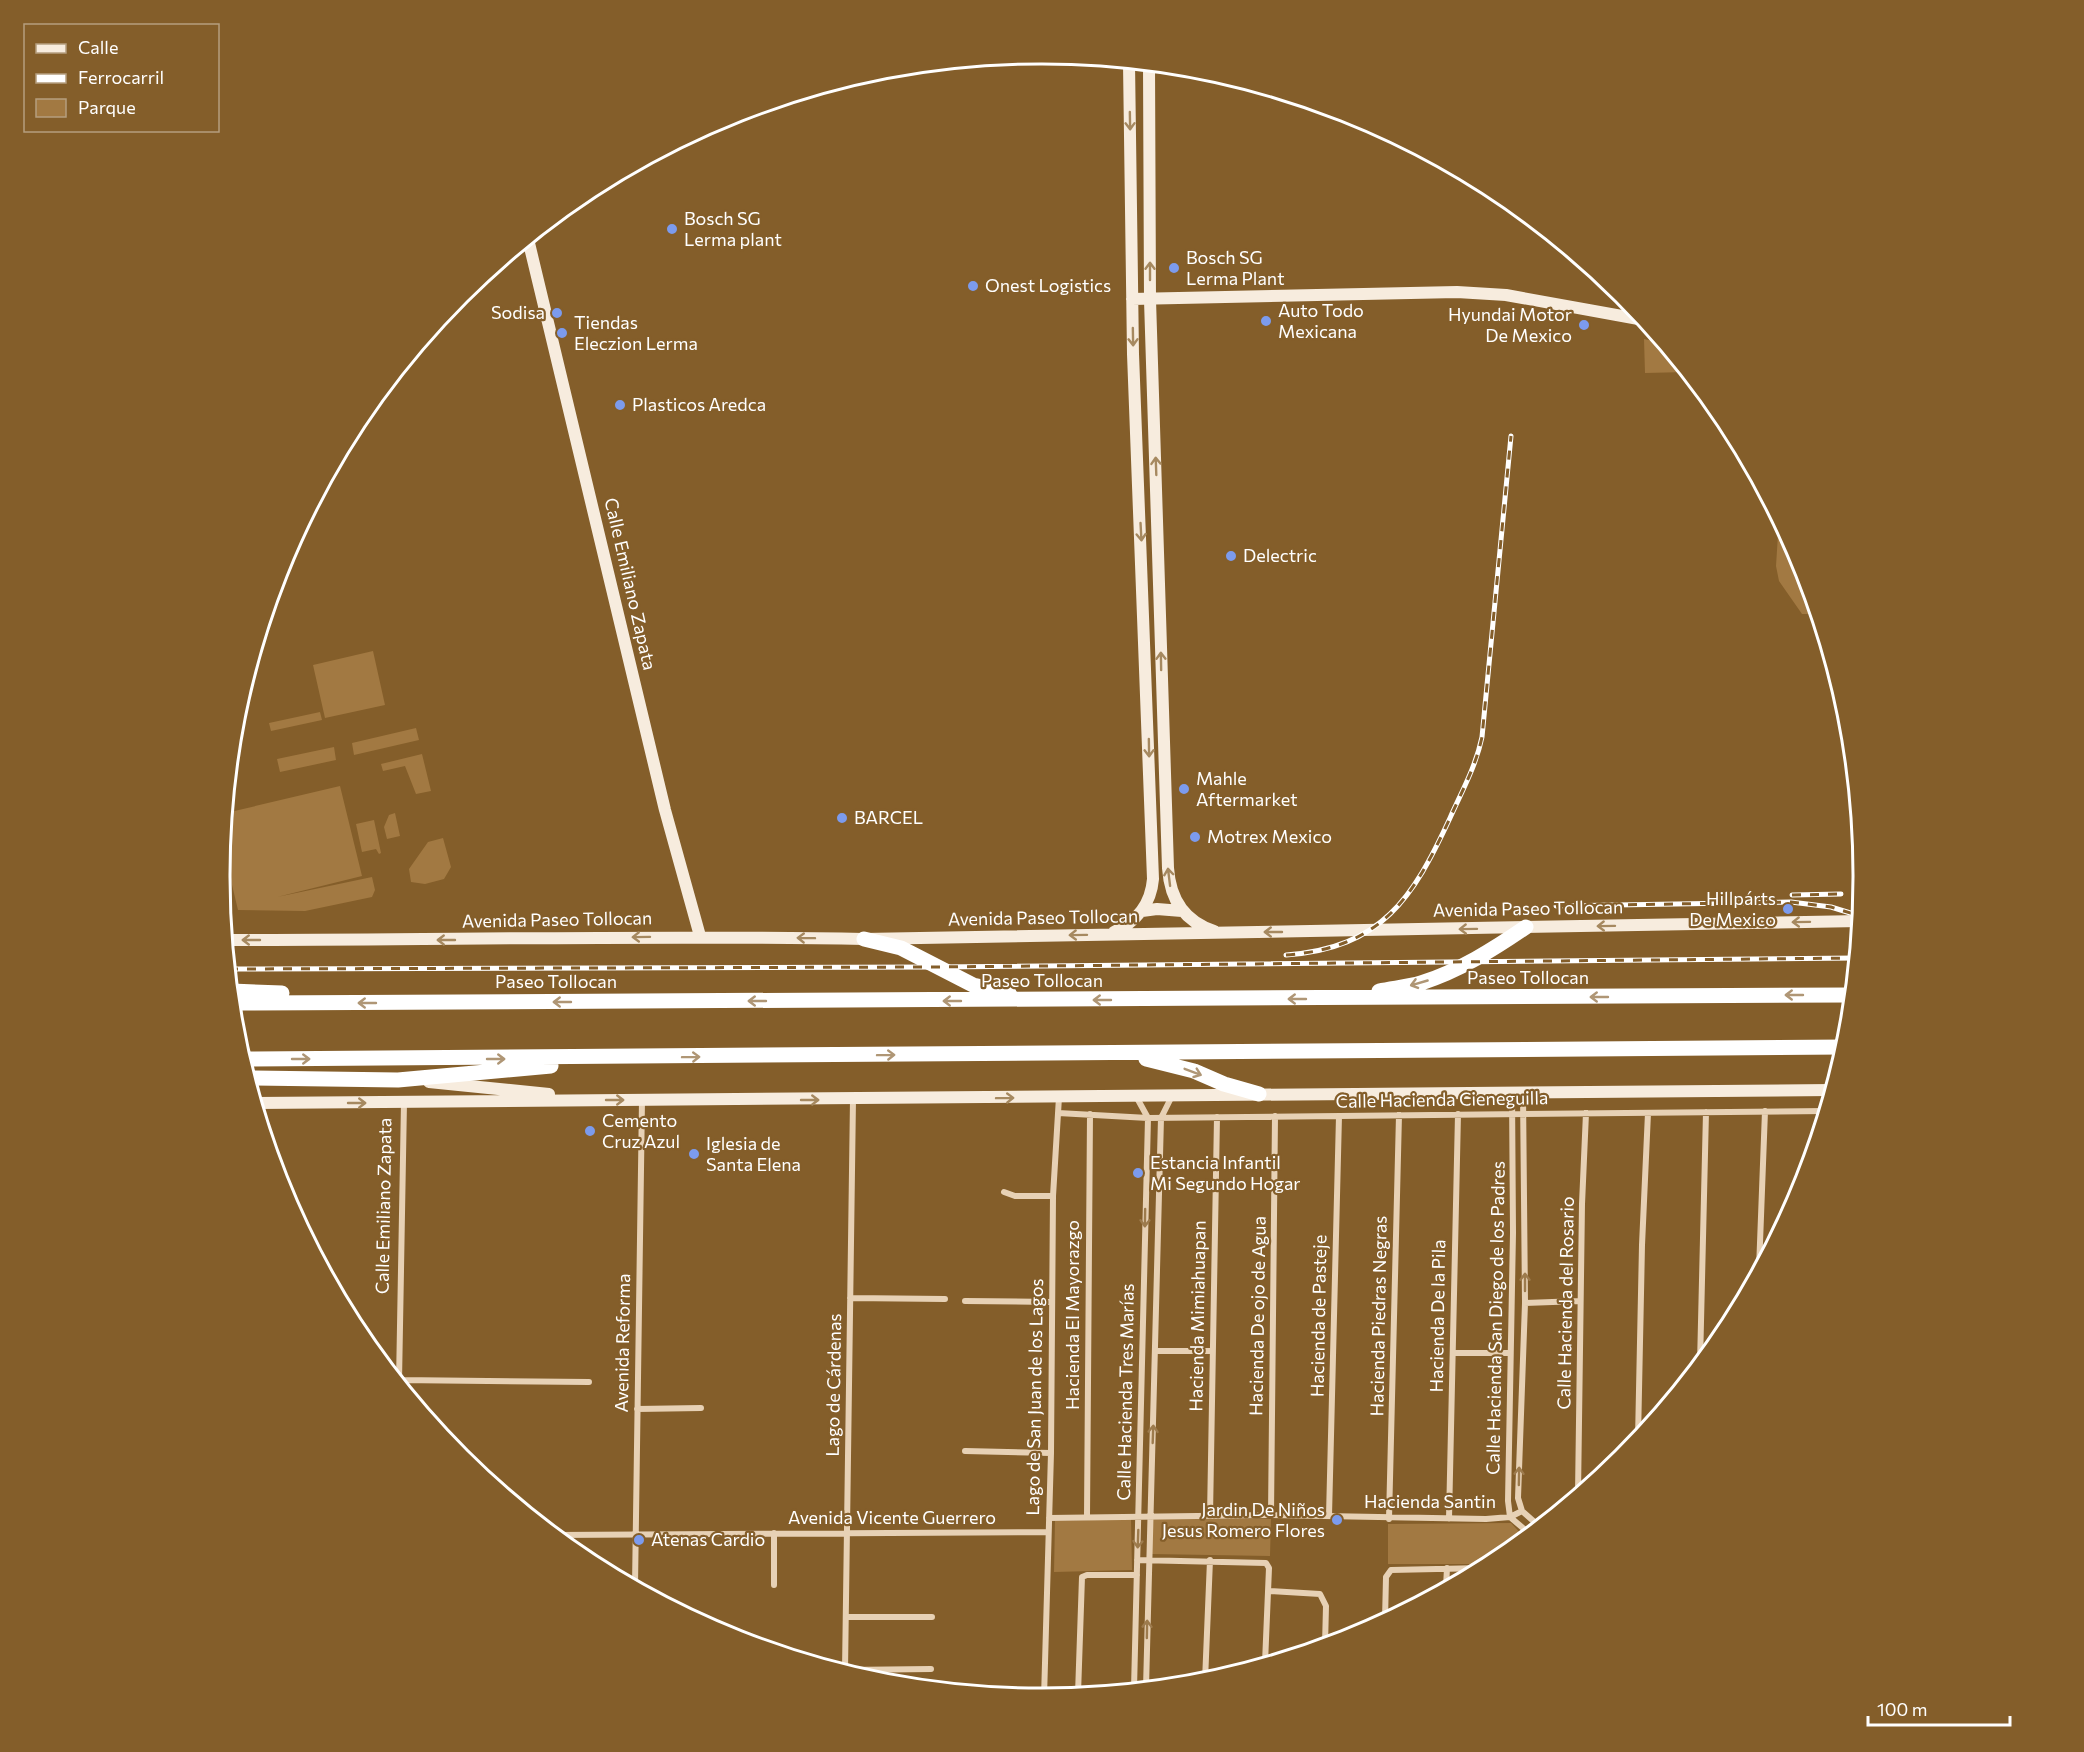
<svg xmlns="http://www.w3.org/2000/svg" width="2084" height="1752" font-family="Commissioner,sans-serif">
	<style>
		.green { fill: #a27942 }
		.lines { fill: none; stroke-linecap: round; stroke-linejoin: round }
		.street { stroke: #e7d1b5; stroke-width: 6 }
		.secondary { stroke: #f7ecde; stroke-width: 12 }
		.highway { stroke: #fff; stroke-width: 15 }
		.rail-casing { stroke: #fff; stroke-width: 5 }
		.rail { stroke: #845e2a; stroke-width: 3; stroke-dasharray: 9; stroke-linecap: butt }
		.oneway { stroke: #a68960 }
		.oneway2 { stroke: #af9675 }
		.oneway3 { stroke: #9d7b4d }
		.poi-dot { fill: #7c9bed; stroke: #845e2a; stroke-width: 2 }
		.labels { text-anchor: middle; stroke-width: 4.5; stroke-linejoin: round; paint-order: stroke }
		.poi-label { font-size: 18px; fill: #fff; stroke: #845e2a; text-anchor: start }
		.street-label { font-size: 18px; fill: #fff; stroke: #845e2a }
		.rim { fill: none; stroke: #fff; stroke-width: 3 }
	</style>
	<rect width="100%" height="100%" fill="#845e2a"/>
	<path class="green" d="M 1644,339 L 1663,343 L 1687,372 L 1645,373 Z
		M 1779,519 C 1795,550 1813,579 1812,614 L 1802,614 L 1779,581 L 1776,566 Z
		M 373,651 L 385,705 L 325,718 L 313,665 Z
		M 320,712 L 322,720 L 271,731 L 269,723 Z
		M 416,728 L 419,740 L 354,755 L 352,743 Z
		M 334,747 L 336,760 L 280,772 L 277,759 Z
		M 422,754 L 431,791 L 416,794 L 405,766 L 383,771 L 381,764 Z
		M 340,786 L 362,876 L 277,897 L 372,877 L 375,890 L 372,897 L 305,911 L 238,910 L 223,847 L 226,813 Z
		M 395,813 L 400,836 L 387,839 L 384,827 L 389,815 Z
		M 374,820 L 381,853 L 379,854 L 376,849 L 362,852 L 356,824 Z
		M 443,838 L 451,867 L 444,879 L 425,884 L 411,882 L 409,869 L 428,842 Z
		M 1152,1518 L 1271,1519 L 1270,1556 L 1151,1554 Z
		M 1131,1519 L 1132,1570 L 1054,1572 L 1055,1521 Z
		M 1511,1523 L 1525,1538 L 1491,1564 L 1388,1564 L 1388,1524 Z"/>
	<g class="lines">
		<path class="street" d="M 1512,1093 L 1513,1233 L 1508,1501 L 1510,1517 L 1530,1534
			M 1523,1093 L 1525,1303 L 1518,1498 L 1522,1511 L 1539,1526
			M 1058,1113 L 1148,1118 L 1826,1111
			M 1004,1192 L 1015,1196 L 1053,1196
			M 1759,1269 L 1765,1111
			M 850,1298 L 945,1299
			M 965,1301 L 1051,1302
			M 1525,1303 L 1580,1301
			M 1155,1351 L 1211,1351
			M 1453,1353 L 1510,1353
			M 1700,1364 L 1706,1112
			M 399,1380 L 589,1382
			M 399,1382 L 404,1102
			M 637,1409 L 701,1408
			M 1638,1439 L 1642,1245 L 1648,1113
			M 965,1451 L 1051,1453
			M 1578,1494 L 1582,1204 L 1586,1113
			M 1271,1515 L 1275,1116
			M 1210,1516 L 1217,1117
			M 1329,1516 L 1339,1116
			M 1087,1517 L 1090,1114
			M 1049,1518 L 1271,1515 L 1486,1519 L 1510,1517 L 1522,1511
			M 1389,1519 L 1399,1115
			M 1449,1519 L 1458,1114
			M 774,1533 L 774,1585
			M 555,1535 L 1048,1532
			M 1137,1560 L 1266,1563 L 1269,1568 L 1265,1663
			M 635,1586 L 642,1100
			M 1446,1587 L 1447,1568
			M 1268,1591 L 1320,1594 L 1326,1606 L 1325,1645
			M 846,1617 L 932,1617
			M 1385,1620 L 1386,1577 L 1391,1570 L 1483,1568
			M 845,1670 L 931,1669
			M 845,1671 L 853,1099
			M 1205,1681 L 1210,1560
			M 1146,1688 L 1161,1118 L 1171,1098
			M 1134,1689 L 1148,1118 L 1137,1098
			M 1078,1694 L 1082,1577 L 1087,1575 L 1137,1575
			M 1044,1698 L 1051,1453 L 1053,1196 L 1059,1097"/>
		<path class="secondary" d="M 1149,65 L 1150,300 L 1168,868 C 1170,898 1183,921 1214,931
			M 528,239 L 665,810 L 700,936
			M 1132,299 L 1457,292 L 1506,295 L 1644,320
			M 1142,911 L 1157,909 L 1182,911
			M 1114,932 C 1136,922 1151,904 1153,879 L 1133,354 L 1129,63
			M 226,940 C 439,940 652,935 864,939 L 1860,921
			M 429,1082 L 549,1094
			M 256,1103 L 1832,1090"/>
		<path class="highway" d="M 864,939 L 901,948 L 973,985 L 1009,993
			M 231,991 L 282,993
			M 1379,991 C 1393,988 1408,987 1421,983 C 1459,971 1494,949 1526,927
			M 232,1003 L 1852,995
			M 243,1059 L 1845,1047
			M 1146,1059 L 1194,1071 L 1224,1084 L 1259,1094
			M 249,1078 L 398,1080 L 551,1066"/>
		<g class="rail-casing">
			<path id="rail" d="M 1792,895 L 1841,894
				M 1556,906 L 1791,902 L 1831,907 L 1860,916
				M 1286,955 C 1382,948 1413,898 1450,818 C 1462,791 1476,766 1482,737 L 1511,436
				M 229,969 L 936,967 L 1856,958"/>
		</g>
		<use href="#rail" class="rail"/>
	</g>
	<defs><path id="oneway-shaft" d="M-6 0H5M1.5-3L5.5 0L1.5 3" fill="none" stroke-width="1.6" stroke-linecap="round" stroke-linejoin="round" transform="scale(1.5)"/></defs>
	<g class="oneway">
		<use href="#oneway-shaft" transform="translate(1130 121) rotate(89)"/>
		<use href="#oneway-shaft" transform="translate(1150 271) rotate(-90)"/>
		<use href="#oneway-shaft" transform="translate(1133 337) rotate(89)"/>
		<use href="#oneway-shaft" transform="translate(1156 466) rotate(-92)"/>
		<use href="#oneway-shaft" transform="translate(1141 532) rotate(87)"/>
		<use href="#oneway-shaft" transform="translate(1161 661) rotate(-91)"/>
		<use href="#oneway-shaft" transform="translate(1149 748) rotate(89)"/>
		<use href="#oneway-shaft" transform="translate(1169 877) rotate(-97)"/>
		<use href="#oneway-shaft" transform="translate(1801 922) rotate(179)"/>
		<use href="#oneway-shaft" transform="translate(1606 926) rotate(179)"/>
		<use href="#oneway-shaft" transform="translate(1468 929) rotate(179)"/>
		<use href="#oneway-shaft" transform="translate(1273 932) rotate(180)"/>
		<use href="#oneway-shaft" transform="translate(1078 935) rotate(179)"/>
		<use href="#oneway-shaft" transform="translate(641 937) rotate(179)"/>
		<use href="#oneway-shaft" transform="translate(806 938) rotate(-179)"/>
		<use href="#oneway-shaft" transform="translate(251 940) rotate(-180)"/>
		<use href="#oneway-shaft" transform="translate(446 940) rotate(180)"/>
		<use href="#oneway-shaft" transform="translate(1005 1098) rotate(-1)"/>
		<use href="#oneway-shaft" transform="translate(615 1100)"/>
		<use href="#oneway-shaft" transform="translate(810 1100)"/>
		<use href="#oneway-shaft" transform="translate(357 1103)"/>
	</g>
	<g class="oneway2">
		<use href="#oneway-shaft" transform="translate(1419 983) rotate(164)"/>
		<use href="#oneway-shaft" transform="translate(1794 995) rotate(180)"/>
		<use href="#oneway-shaft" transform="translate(1599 997) rotate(180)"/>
		<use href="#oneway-shaft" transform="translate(1297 999) rotate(180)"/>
		<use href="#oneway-shaft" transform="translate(1102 1000) rotate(180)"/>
		<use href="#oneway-shaft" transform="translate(757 1001) rotate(180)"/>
		<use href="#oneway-shaft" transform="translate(952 1001) rotate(180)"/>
		<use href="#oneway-shaft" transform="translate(562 1002) rotate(180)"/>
		<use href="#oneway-shaft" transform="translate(367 1003) rotate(180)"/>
		<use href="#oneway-shaft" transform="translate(886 1055) rotate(-1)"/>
		<use href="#oneway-shaft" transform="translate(691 1057) rotate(-1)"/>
		<use href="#oneway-shaft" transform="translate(301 1059)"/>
		<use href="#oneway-shaft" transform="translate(496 1059)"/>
		<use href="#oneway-shaft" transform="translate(1193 1072) rotate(21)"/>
	</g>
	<g class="oneway3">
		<use href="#oneway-shaft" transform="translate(1145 1218) rotate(91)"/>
		<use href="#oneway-shaft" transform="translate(1525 1282) rotate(-90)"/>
		<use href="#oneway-shaft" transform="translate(1153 1434) rotate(-88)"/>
		<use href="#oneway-shaft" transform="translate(1519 1476) rotate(-89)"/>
		<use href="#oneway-shaft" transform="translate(1138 1539) rotate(92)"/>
		<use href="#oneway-shaft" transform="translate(1147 1629) rotate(-89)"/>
	</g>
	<g class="poi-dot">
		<circle cx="672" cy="229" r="6"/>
		<circle cx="1174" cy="268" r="6"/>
		<circle cx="973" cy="286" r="6"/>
		<circle cx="557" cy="313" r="6"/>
		<circle cx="1266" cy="321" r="6"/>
		<circle cx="1584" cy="325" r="6"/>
		<circle cx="562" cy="333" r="6"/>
		<circle cx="620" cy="405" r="6"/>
		<circle cx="1231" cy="556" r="6"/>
		<circle cx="1184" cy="789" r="6"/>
		<circle cx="842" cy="818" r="6"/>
		<circle cx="1195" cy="837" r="6"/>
		<circle cx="1788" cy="909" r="6"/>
		<circle cx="590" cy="1131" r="6"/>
		<circle cx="694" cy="1154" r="6"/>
		<circle cx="1138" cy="1173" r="6"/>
		<circle cx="1337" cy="1520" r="6"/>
		<circle cx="639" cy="1540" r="6"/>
	</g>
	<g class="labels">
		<g class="poi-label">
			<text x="684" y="225">Bosch SG<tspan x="684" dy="21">Lerma plant</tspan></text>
			<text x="1186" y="264">Bosch SG<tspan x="1186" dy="21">Lerma Plant</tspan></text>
			<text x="985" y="292">Onest Logistics</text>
			<text x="1278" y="317">Auto Todo<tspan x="1278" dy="21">Mexicana</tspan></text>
			<text x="545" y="319" text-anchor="end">Sodisa</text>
			<text x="1572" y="321" text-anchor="end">Hyundai Motor<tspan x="1572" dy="21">De Mexico</tspan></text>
			<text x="574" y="329">Tiendas<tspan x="574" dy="21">Eleczion Lerma</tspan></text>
			<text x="632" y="411">Plasticos Aredca</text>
			<text x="1243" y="562">Delectric</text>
			<text x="1196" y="785">Mahle<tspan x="1196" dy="21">Aftermarket</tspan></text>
			<text x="854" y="824">BARCEL</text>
			<text x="1207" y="843">Motrex Mexico</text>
			<text x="1776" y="905" text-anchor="end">Hillpárts<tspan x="1776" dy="21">De Mexico</tspan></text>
			<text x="602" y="1127">Cemento<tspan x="602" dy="21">Cruz Azul</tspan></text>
			<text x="706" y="1150">Iglesia de<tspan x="706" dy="21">Santa Elena</tspan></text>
			<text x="1150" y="1169">Estancia Infantil<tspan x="1150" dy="21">Mi Segundo Hogar</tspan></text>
			<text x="1325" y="1516" text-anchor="end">Jardin De Niños<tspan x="1325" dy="21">Jesus Romero Flores</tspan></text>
			<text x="651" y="1546">Atenas Cardio</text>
		</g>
		<g class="street-label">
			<text transform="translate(630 584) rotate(77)" y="6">Calle Emiliano Zapata</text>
			<text transform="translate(1528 909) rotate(-1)" y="6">Avenida Paseo Tollocan</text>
			<text transform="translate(1043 918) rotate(-1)" y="6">Avenida Paseo Tollocan</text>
			<text transform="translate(557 920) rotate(-1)" y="6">Avenida Paseo Tollocan</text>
			<text x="1528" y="984">Paseo Tollocan</text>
			<text x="1042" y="987">Paseo Tollocan</text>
			<text x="556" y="988">Paseo Tollocan</text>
			<text transform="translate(1442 1100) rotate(-1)" y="6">Calle Hacienda Cieneguilla</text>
			<text transform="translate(384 1206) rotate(-89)" y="6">Calle Emiliano Zapata</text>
			<text transform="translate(1566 1303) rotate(-89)" y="6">Calle Hacienda del Rosario</text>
			<text transform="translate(1073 1315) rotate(-90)" y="6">Hacienda El Mayorazgo</text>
			<text transform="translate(1198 1316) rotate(-89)" y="6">Hacienda Mimiahuapan</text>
			<text transform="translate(1258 1316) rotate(-89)" y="6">Hacienda De ojo de Agua</text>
			<text transform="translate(1319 1316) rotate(-89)" y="6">Hacienda de Pasteje</text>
			<text transform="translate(1379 1316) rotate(-89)" y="6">Hacienda Piedras Negras</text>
			<text transform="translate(1438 1316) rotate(-89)" y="6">Hacienda De la Pila</text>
			<text transform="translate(1496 1318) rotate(-89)" y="6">Calle Hacienda San Diego de los Padres</text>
			<text transform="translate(623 1343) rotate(-89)" y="6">Avenida Reforma</text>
			<text transform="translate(834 1385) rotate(-89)" y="6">Lago de Cárdenas</text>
			<text transform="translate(1126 1392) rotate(-89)" y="6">Calle Hacienda Tres Marías</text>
			<text transform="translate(1035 1397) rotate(-89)" y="6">Lago de San Juan de los Lagos</text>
			<text x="1430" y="1508">Hacienda Santin</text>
			<text x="892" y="1524">Avenida Vicente Guerrero</text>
		</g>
	</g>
	<path d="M0 0H2084V1752H0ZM1041 64H1042A811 811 0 0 1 1853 875V877A811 811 0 0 1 1042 1688H1041A811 811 0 0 1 230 877V875A811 811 0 0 1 1041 64Z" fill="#845e2a" fill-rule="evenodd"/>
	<path class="rim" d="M1041 64H1042A811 811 0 0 1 1853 875V877A811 811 0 0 1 1042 1688H1041A811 811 0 0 1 230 877V875A811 811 0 0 1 1041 64Z"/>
	<rect x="24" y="24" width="195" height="108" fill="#845e2a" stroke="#b59e7f" stroke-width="1.5"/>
	<rect x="36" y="44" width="30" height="9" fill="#f7ecde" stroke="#b59e7f" stroke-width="1.5"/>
	<text x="78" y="54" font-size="18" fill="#ffffff">Calle</text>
	<rect x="36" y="74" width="30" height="9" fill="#ffffff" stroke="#b59e7f" stroke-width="1.5"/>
	<text x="78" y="84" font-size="18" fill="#ffffff">Ferrocarril</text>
	<rect x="36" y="99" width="30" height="18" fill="#a27942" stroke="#b59e7f" stroke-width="1.5"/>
	<text x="78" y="114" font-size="18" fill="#ffffff">Parque</text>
	<path d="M1868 1716v9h142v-9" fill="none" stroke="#ffffff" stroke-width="3"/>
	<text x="1877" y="1716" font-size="18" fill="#ffffff" stroke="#845e2a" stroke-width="4.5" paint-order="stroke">100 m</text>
</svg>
